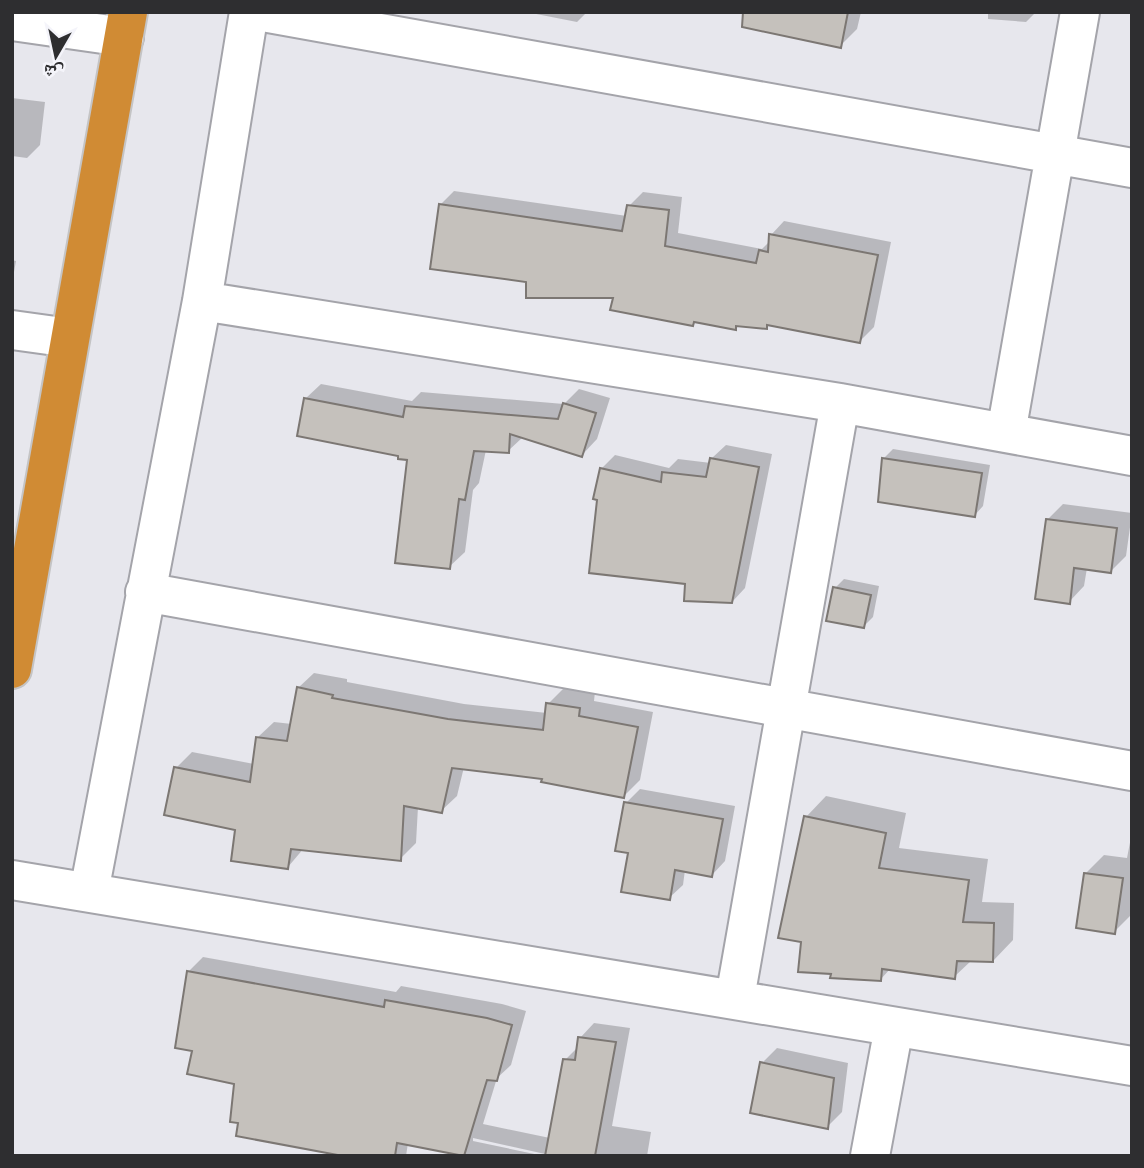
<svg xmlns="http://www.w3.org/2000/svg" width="1144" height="1168" font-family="'Alegreya Sans','Noto Naskh Arabic',sans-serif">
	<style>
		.shadow { fill: #0003 }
		.building { fill: #c5c1bc; stroke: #7c7773; stroke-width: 2 }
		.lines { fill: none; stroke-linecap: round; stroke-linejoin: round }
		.minor-casing { stroke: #a4a4aa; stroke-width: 42 }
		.highway-casing { stroke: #c4c4c5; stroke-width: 42 }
		.minor { stroke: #fff; stroke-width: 38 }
		.highway { stroke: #d08b34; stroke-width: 38 }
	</style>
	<rect width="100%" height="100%" fill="#e7e7ed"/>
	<path class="shadow" d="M 526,12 L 587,12 L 577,22 Z
		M 764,12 L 861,12 L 857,29 L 840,46 Z
		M 988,12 L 1036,12 L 1026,22 L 988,19 Z
		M 12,98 L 45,102 L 40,145 L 27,158 L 12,156 Z
		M 454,191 L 627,216 L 629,206 L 643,192 L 682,197 L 678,233 L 762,249 L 770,241 L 771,235 L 784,221 L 891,242 L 874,327 L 860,341 L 770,324 L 766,327 L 739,324 L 735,328 L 696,321 L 693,324 L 615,296 L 528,280 L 440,205 Z
		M 12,260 L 16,261 L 12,283 Z
		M 321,384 L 412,401 L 421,392 L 564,404 L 579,389 L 610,398 L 597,439 L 582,455 L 523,437 L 508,451 L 486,450 L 479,483 L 473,490 L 465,552 L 449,567 L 409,459 L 305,399 Z
		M 726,445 L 772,454 L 745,588 L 732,602 L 687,583 L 601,469 L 615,455 L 669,468 L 678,459 L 711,463 L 712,458 Z
		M 893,449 L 990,465 L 983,506 L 974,516 L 880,501 L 884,458 Z
		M 1063,504 L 1132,513 L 1126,556 L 1111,571 L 1087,568 L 1084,586 L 1069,602 L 1047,520 Z
		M 844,579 L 879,586 L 873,617 L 864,626 L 835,588 Z
		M 314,673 L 347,679 L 347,682 L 464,704 L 547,713 L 548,704 L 564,688 L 595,692 L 594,701 L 653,712 L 640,780 L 624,796 L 544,778 L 464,767 L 457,796 L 441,811 L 418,807 L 416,843 L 400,859 L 304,848 L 288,867 L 237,828 L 176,768 L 192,752 L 254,764 L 258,737 L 274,722 L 292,724 L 298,688 Z
		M 640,789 L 735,806 L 725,861 L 712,875 L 685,870 L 683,885 L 669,898 L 630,852 L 626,803 Z
		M 826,796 L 906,813 L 899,848 L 988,859 L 982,902 L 1014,903 L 1013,940 L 993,961 L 972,960 L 954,977 L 891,968 L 880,980 L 806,817 Z
		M 1132,832 L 1132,914 L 1114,932 L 1086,873 L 1104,855 L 1127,858 Z
		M 203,957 L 396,992 L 401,986 L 502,1004 L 526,1011 L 511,1065 L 497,1078 L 483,1124 L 550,1138 L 565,1060 L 579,1046 L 580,1038 L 594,1023 L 630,1028 L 612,1126 L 651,1132 L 647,1156 L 554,1156 L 473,1138 L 473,1141 L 544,1156 L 460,1156 L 461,1153 L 408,1143 L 406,1156 L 352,1156 L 240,1121 L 236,1082 L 194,1050 L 188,972 Z
		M 777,1048 L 848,1063 L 842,1112 L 827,1127 L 762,1063 Z"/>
	<path class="building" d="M 743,12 L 848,12 L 841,48 L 742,27 Z
		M 439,204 L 622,231 L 627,205 L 669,210 L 665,246 L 756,263 L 759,250 L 768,252 L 769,234 L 878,255 L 860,343 L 767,325 L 767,329 L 736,326 L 736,330 L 694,322 L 693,326 L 610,310 L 613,298 L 526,298 L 526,282 L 430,269 Z
		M 304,398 L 403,417 L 405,406 L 558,419 L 563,403 L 596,413 L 582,457 L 510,434 L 509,453 L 474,451 L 465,500 L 459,499 L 450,569 L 395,563 L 407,460 L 398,459 L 398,456 L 297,436 Z
		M 710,458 L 759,467 L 732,603 L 684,601 L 685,584 L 589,573 L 597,500 L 593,499 L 600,468 L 661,482 L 662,472 L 706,477 Z
		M 882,458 L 982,473 L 975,517 L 878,502 Z
		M 1046,519 L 1117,528 L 1111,573 L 1074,568 L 1070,604 L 1035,599 Z
		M 833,587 L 871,595 L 864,628 L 826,621 Z
		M 297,687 L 333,695 L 332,698 L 448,719 L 543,730 L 546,703 L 580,708 L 579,716 L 638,727 L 624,798 L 541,782 L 542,779 L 452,768 L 442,813 L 404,806 L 401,861 L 291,849 L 288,869 L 231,861 L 235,830 L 164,815 L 174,767 L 250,782 L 256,737 L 287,741 Z
		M 624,802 L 723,819 L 712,877 L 675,870 L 670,900 L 621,892 L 628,853 L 615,851 Z
		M 804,816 L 886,833 L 879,868 L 969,880 L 963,922 L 994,923 L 993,962 L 957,961 L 955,979 L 882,969 L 881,981 L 830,978 L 831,974 L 798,972 L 801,942 L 778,938 Z
		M 1084,873 L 1123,878 L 1115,934 L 1076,928 Z
		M 187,971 L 384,1007 L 385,1000 L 487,1018 L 512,1025 L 497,1081 L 487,1080 L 464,1156 L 397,1143 L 395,1156 L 343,1156 L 236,1136 L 238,1123 L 230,1122 L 234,1084 L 187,1074 L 192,1051 L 175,1048 Z
		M 578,1037 L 616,1042 L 595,1156 L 545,1156 L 563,1059 L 575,1060 Z
		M 760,1062 L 834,1078 L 828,1129 L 750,1113 Z"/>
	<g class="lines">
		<g class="minor-casing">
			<path id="minor" d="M 263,12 L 1132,168
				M 12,21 L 124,37
				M 202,301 L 840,403 L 1132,456
				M 12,330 L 70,338
				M 1006,433 L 1080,12
				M 145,592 L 1132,771
				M 12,880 L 1132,1066
				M 89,892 L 202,301 L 249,12
				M 735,998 L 840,403
				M 870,1156 L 894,1027"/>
		</g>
		<g class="highway-casing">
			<path id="highway" d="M 12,669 C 50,450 90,231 128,12"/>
		</g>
		<use href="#minor" class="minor"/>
		<use href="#highway" class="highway"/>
	</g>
	<rect width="1144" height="1168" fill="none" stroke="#2e2e30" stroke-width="28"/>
	<g transform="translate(56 56) rotate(189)" stroke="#f4f4fa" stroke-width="5" paint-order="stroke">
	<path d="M0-5L12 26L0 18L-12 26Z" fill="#2e2e30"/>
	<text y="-10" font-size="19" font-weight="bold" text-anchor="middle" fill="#2e2e30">ش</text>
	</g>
</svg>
